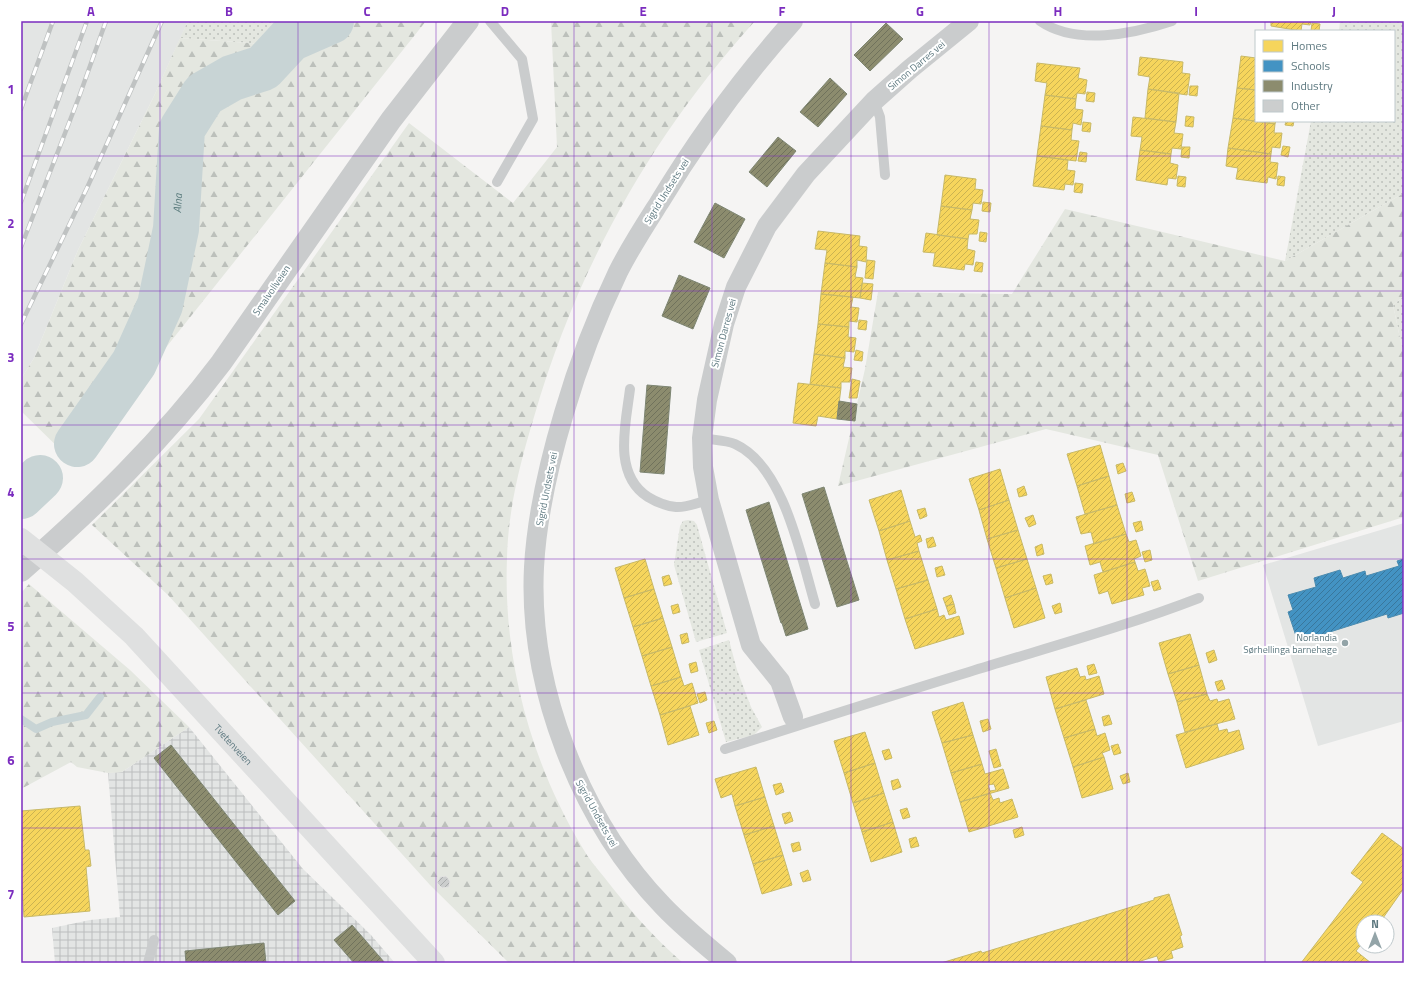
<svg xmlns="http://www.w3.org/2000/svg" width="1425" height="984" font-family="'Titillium Web',sans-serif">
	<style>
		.built { fill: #e3e5e4 }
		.industrial { fill: url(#industrial-grid) }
		.grass { fill: url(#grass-dots) }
		.forest { fill: url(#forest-firs) }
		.homes { fill: url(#homes-hatch); stroke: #c8b967; fill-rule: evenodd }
		.schools { fill: url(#schools-hatch); stroke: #4b8baf }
		.industry { fill: url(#industry-hatch); stroke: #7e8673 }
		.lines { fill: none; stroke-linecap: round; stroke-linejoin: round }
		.stream { stroke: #c8d4d5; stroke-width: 8 }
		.river { stroke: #c8d4d5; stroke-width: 46 }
		.building { fill: url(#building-hatch); stroke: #e4e4e3 }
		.service { stroke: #cacccd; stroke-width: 10 }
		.minor { stroke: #cacccd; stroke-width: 20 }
		.tertiary { stroke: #cacccd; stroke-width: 22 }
		.secondary { stroke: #dfe0e0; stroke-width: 22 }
		.rail-casing { stroke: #bfc2c2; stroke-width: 4.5 }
		.rail { stroke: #fff; stroke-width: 3; stroke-dasharray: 9; stroke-linecap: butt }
		.grid { fill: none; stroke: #7b2cbf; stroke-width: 1; stroke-opacity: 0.55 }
		.poi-dot { fill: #93a4a8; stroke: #fff; stroke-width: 1.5 }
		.labels { text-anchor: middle; stroke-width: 4; stroke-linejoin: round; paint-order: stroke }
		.street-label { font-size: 10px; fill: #5e7980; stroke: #fff }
		.poi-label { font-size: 10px; fill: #5e7980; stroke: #fff; text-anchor: end }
		.water-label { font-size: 11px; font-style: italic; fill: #597a7c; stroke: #fff }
		.neatline { fill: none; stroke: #7b2cbf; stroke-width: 1.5 }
		.grid-label { font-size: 13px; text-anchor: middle; font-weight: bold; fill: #7b2cbf }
	</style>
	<defs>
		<pattern id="industrial-grid" width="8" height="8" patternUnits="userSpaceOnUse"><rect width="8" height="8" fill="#e3e5e4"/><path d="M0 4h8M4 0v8" fill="none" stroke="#bbbebe"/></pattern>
		<pattern id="grass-dots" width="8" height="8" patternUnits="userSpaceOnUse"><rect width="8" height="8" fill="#e4e7e0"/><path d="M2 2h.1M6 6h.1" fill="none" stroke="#bcc0bb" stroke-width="1.8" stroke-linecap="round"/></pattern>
		<pattern id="forest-firs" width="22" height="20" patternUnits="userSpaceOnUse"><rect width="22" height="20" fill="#e4e7e0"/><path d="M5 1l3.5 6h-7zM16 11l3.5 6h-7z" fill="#bcc0bb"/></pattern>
		<pattern id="homes-hatch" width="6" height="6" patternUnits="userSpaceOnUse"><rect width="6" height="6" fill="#f6d55c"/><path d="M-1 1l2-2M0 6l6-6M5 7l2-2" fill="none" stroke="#cab251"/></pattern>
		<pattern id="schools-hatch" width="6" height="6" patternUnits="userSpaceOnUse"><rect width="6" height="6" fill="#4393c3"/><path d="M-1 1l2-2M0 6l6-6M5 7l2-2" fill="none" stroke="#39779c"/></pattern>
		<pattern id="industry-hatch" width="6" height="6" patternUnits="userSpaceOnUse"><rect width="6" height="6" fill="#8c8c6e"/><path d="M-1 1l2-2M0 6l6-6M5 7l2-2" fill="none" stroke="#70725c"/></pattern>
		<pattern id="building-hatch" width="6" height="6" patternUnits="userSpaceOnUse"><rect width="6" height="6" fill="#cccece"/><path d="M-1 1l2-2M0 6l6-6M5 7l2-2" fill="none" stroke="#a9acac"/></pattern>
	</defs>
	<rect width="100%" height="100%" fill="#f5f4f3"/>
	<path class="built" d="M 21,21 L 188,21 L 155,94 L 78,250 L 34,358 L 21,379 Z
		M 1404,523 L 1404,721 L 1318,746 L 1263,565 Z"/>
	<path class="industrial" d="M 189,727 L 303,869 L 371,935 L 395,963 L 55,963 L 52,928 L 90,920 L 120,917 L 108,773 L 122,772 Z"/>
	<path class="grass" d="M 188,21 L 309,21 L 277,45 L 180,38 Z
		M 1340,21 L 1404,21 L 1404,193 L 1285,261 L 1311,121 L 1394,121 L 1394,31 L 1339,31 Z
		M 1404,296 L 1404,357 L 1393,305 Z
		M 688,520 L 694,521 L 697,525 L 727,633 L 696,642 L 674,565 L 680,526 L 683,521 Z
		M 729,640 L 737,670 L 751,707 L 762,727 L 754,735 L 726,742 L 699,650 Z"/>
	<path class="forest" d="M 309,21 L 426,21 L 74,463 L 21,411 L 21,379 L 34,358 L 78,250 L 155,94 L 180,38 L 277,45 Z
		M 551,21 L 755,21 C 651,136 577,268 534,417 C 520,463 508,510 507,558 C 503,659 530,760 582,847 C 588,858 596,867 604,877 C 628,908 653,937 683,963 L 509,963 L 430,885 L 168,595 L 92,525 L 199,419 L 409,123 L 513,203 L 557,147 Z
		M 1404,193 L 1404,296 L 1393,305 L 1404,357 L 1404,517 L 1198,581 L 1158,455 L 1046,429 L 838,486 L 865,369 L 878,292 L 1012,294 L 1065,209 L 1285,261 Z
		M 29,584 L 130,670 L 189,727 L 122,772 L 108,773 L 77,767 L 71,762 L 21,789 L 21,593 Z"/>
	<path class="homes" d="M 1271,21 L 1311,21 L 1310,25 L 1302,24 L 1301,31 L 1271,26 Z
		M 1312,23 L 1320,24 L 1319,31 L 1311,31 Z
		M 1241,56 L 1256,58 L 1256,90 L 1237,88 Z
		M 1140,57 L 1183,62 L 1182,73 L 1190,74 L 1187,95 L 1148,89 L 1150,77 L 1138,75 Z
		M 1037,63 L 1080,68 L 1078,78 L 1087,80 L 1085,94 L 1077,93 L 1076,99 L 1045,95 L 1047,83 L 1035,81 Z
		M 1190,86 L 1198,86 L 1197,96 L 1189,95 Z
		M 1237,88 L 1256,90 L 1256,121 L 1276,121 L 1275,124 L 1233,118 Z
		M 1148,89 L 1179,93 L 1176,122 L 1145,118 Z
		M 1087,92 L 1095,93 L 1094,102 L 1086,101 Z
		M 1045,95 L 1076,99 L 1075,109 L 1083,110 L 1081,125 L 1073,123 L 1072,130 L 1041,126 Z
		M 1186,116 L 1194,117 L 1193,127 L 1185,126 Z
		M 1133,117 L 1176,122 L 1174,133 L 1183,134 L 1181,149 L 1172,148 L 1171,154 L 1140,150 L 1142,137 L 1131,136 Z
		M 1233,118 L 1275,124 L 1274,133 L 1282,133 L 1280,148 L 1272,147 L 1271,154 L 1228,148 Z
		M 1286,121 L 1294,121 L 1293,126 L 1285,125 Z
		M 1083,122 L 1091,123 L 1090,132 L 1082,131 Z
		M 1041,126 L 1072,130 L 1071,140 L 1079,141 L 1076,161 L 1037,156 Z
		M 1283,146 L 1290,147 L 1288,157 L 1281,155 Z
		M 1182,147 L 1190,147 L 1189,158 L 1181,157 Z
		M 1228,148 L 1271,154 L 1270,162 L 1278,163 L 1276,179 L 1268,177 L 1267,183 L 1236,179 L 1238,168 L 1226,166 Z
		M 1140,150 L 1171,154 L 1170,163 L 1178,165 L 1176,179 L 1168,178 L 1167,185 L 1136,180 Z
		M 1080,152 L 1087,153 L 1086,162 L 1078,161 Z
		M 1037,156 L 1068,160 L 1067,170 L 1075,171 L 1073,185 L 1065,184 L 1064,190 L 1033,186 Z
		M 945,175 L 976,179 L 975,189 L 983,190 L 981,204 L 973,203 L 972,210 L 941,206 Z
		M 1178,176 L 1186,177 L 1185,187 L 1177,186 Z
		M 1278,176 L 1285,177 L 1284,186 L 1277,185 Z
		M 1075,183 L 1083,184 L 1082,193 L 1074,192 Z
		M 983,202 L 991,203 L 990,212 L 982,211 Z
		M 941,206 L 972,210 L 970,219 L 979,220 L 977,234 L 969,234 L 968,239 L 937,235 Z
		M 818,231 L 860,236 L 859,246 L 867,247 L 866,262 L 857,260 L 857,267 L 825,263 L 827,250 L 815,249 Z
		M 980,232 L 987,233 L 986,242 L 979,241 Z
		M 926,233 L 968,239 L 967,249 L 975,251 L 973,265 L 965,264 L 964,270 L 933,266 L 935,253 L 923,252 Z
		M 867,260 L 875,261 L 873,279 L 865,278 Z
		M 976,262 L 983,263 L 982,272 L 974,271 Z
		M 825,263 L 857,267 L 855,277 L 863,278 L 860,298 L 821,294 Z
		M 862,283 L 873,284 L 871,300 L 860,298 Z
		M 821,294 L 853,297 L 851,307 L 859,308 L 857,322 L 849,321 L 849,327 L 818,324 Z
		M 859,320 L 867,321 L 866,330 L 858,329 Z
		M 818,324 L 849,327 L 848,337 L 856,338 L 854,352 L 845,351 L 845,358 L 814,354 Z
		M 856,350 L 863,352 L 862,361 L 854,360 Z
		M 814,354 L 845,358 L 843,367 L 852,368 L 850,382 L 841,382 L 841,388 L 810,384 Z
		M 852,379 L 860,381 L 857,398 L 849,398 Z
		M 798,383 L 841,388 L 837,419 L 818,416 L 816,426 L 793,423 Z
		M 1100,445 L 1109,476 L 1077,486 L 1067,454 Z
		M 1123,463 L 1126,471 L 1118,474 L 1116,465 Z
		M 1000,469 L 1009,500 L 979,510 L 969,479 Z
		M 1109,476 L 1117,505 L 1085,514 L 1077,486 Z
		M 1024,486 L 1027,495 L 1019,497 L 1017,489 Z
		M 901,490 L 910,521 L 879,531 L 869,500 Z
		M 1132,492 L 1135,501 L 1127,503 L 1125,494 Z
		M 1009,500 L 1018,530 L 987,539 L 979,510 Z
		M 1117,505 L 1126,534 L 1094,544 L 1091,532 L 1081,534 L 1076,517 Z
		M 925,508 L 927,516 L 920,519 L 917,510 Z
		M 1033,515 L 1036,524 L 1029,527 L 1025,518 Z
		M 910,521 L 915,537 L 920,535 L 922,541 L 917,543 L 919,551 L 887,560 L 879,531 Z
		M 1141,521 L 1143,530 L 1136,532 L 1133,523 Z
		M 1018,530 L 1027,559 L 996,568 L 987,539 Z
		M 1126,534 L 1129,542 L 1136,540 L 1141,556 L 1134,559 L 1135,562 L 1103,572 L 1100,562 L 1090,565 L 1085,546 Z
		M 933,537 L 936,546 L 928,548 L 926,539 Z
		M 1042,544 L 1044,554 L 1037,556 L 1035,547 Z
		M 1150,550 L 1152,560 L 1145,562 L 1142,552 Z
		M 919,551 L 928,580 L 896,589 L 887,560 Z
		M 645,559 L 654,589 L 624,598 L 615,568 Z
		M 1027,559 L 1036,588 L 1005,598 L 996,568 Z
		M 1135,562 L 1138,571 L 1145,569 L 1150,586 L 1142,588 L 1144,595 L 1112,604 L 1108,591 L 1099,594 L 1094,575 Z
		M 942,566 L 945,575 L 937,577 L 935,568 Z
		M 1051,574 L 1053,583 L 1046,585 L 1043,576 Z
		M 669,575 L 672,584 L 664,586 L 662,577 Z
		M 928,580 L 937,609 L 905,619 L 896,589 Z
		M 1158,580 L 1161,589 L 1154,591 L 1151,582 Z
		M 1036,588 L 1045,618 L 1014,628 L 1005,598 Z
		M 654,589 L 663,618 L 633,627 L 624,598 Z
		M 951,595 L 954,604 L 946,606 L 943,598 Z
		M 1060,603 L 1062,612 L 1055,614 L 1052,606 Z
		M 678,604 L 680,612 L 673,614 L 671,606 Z
		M 954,604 L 956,613 L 949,615 L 946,606 Z
		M 937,609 L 939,617 L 944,615 L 946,620 L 959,616 L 964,634 L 915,649 L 905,619 Z
		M 663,618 L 672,647 L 642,656 L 633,627 Z
		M 687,633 L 689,642 L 682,644 L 680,635 Z
		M 1190,634 L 1199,665 L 1168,674 L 1159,643 Z
		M 672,647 L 681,677 L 651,686 L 642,656 Z
		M 1214,650 L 1217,660 L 1209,663 L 1206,653 Z
		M 696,662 L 698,671 L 691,673 L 689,664 Z
		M 1094,664 L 1097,673 L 1089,675 L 1087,666 Z
		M 1199,665 L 1207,694 L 1177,702 L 1168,674 Z
		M 1077,668 L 1080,677 L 1085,676 L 1086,680 L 1099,676 L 1104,694 L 1055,709 L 1046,677 Z
		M 681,677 L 684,686 L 692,683 L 698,703 L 660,715 L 651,686 Z
		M 1222,680 L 1225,689 L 1218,691 L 1215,682 Z
		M 705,692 L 707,700 L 700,703 L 697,694 Z
		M 1207,694 L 1210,701 L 1217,699 L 1218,702 L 1229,699 L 1235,719 L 1185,732 L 1177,702 Z
		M 1086,700 L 1095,729 L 1064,738 L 1055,709 Z
		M 963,702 L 973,735 L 942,743 L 932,712 Z
		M 690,706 L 699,735 L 668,745 L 660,715 Z
		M 1109,715 L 1112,724 L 1104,726 L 1102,717 Z
		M 988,719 L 991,729 L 983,732 L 980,721 Z
		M 714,721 L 717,730 L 709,733 L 706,723 Z
		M 1217,724 L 1219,731 L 1227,729 L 1228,733 L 1239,730 L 1244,749 L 1186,768 L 1176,735 Z
		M 1095,729 L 1097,736 L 1105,733 L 1110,750 L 1102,753 L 1104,757 L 1073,767 L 1064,738 Z
		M 865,732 L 875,763 L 844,773 L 834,741 Z
		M 973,735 L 982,764 L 951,773 L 942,743 Z
		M 1118,744 L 1121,753 L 1114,755 L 1111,746 Z
		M 889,749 L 892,758 L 885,760 L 882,751 Z
		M 996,749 L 1001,766 L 994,768 L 989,751 Z
		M 1104,757 L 1113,789 L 1082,798 L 1073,767 Z
		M 875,763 L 884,793 L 853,803 L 844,773 Z
		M 982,764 L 985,774 L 1003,769 L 1009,788 L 960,802 L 951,773 ZM 994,784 L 996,790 L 990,791 L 988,785 Z
		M 756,767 L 765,797 L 735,806 L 732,794 L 721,798 L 715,779 Z
		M 1128,773 L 1130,782 L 1123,784 L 1120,776 Z
		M 898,779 L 901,787 L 893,790 L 891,781 Z
		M 781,783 L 784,792 L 776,795 L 773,785 Z
		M 884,793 L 893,822 L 862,832 L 853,803 Z
		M 990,793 L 993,800 L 999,798 L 1000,803 L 1012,799 L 1018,817 L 969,832 L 960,802 Z
		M 765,797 L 774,826 L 744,835 L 735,806 Z
		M 80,806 L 85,850 L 89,850 L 91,866 L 86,867 L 90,911 L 24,917 L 21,876 L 21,811 Z
		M 907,808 L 910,817 L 903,819 L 900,810 Z
		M 790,812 L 793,821 L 785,824 L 782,814 Z
		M 893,822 L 902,852 L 871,862 L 862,832 Z
		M 774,826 L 783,855 L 753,864 L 744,835 Z
		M 1022,827 L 1024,835 L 1015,838 L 1013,830 Z
		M 1382,833 L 1404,849 L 1404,888 L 1383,918 L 1382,917 L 1378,922 L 1363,922 L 1363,942 L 1356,951 L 1371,963 L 1301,963 L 1363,882 L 1351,873 Z
		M 916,837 L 919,846 L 911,848 L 909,839 Z
		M 799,842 L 801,850 L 793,852 L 791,844 Z
		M 783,855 L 792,885 L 762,894 L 753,864 Z
		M 808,870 L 811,880 L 803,882 L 800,873 Z
		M 1169,894 L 1182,935 L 1180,936 L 1183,947 L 1171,951 L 1173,958 L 1159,962 L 1157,956 L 1134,963 L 941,963 L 981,951 L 982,953 L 1154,900 L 1154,898 Z"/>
	<path class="schools" d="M 1404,559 L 1404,613 L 1388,618 L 1387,614 L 1298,642 L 1288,612 L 1293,610 L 1288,595 L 1316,587 L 1314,578 L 1340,570 L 1343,578 L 1365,571 L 1366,576 L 1399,566 L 1397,561 Z"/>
	<path class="industry" d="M 886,23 L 903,39 L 870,71 L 854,55 Z
		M 830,78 L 847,94 L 818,127 L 800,112 Z
		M 778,137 L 796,151 L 767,187 L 749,172 Z
		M 715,203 L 745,219 L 724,258 L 694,242 Z
		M 679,275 L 710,288 L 693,329 L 662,316 Z
		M 647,385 L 671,387 L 664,474 L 640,472 Z
		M 839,401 L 857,404 L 855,421 L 837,419 Z
		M 824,487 L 859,600 L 837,607 L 802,494 Z
		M 769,502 L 808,629 L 786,636 L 782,623 L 781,623 L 746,510 Z
		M 171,745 L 295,901 L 278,915 L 154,758 Z
		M 352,925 L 385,963 L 354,963 L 334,940 Z
		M 264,943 L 266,963 L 186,963 L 185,951 Z"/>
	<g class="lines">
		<path class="stream" d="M 21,719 L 36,729 L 52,722 L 86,715 L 100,697"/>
		<g class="river">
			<path id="s1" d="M 77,444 L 134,363 L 160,305 L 176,229 L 182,129 L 204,94 L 232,78 L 263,68 L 290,39 L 331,21"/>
			<path d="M 21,496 L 40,478"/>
		</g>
	</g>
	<path class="building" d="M 446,876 L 450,881 L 449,887 L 442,888 L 437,883 L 440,877 Z"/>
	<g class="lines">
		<path class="service" d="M 490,21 L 522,59 L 533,119 L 497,182
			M 1040,21 C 1076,46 1133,34 1172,21
			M 874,101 L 880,117 L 885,175
			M 630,389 C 626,423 612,474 648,497 C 656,502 666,506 676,507 C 686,508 699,502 709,500
			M 702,438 C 712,440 726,440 735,444 C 784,466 801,557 815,604
			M 725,749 C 806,723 887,697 969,672 C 1046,648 1124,627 1199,598
			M 148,963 L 154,940"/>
		<path class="minor" d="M 793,717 L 780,681 L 751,645 L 709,500 L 703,467 L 702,438 L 707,400 L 724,324 L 736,287 L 767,226 L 806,174 L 874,101 L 910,69 L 969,21
			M 727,963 C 705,945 683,927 663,906 C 580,820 528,686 534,567 C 537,514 549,463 564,413 C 578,365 596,318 618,272 C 630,248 645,225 659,203 C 698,138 743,77 793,21"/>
		<path class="tertiary" d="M 21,571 C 94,507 163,440 221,363 L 391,120 L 468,21"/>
		<path class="secondary" id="s2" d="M 21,539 L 75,582 L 134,636 L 434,963"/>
		<g class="rail-casing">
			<path id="rail" d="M 21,109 L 53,21
				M 21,202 L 87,21
				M 21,247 L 79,97 L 106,21
				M 21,324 L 87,188 L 162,21"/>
		</g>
		<use href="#rail" class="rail"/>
	</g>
	<path class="grid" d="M 160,21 L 160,963M 298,21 L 298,963M 436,21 L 436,963M 574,21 L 574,963M 712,21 L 712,963M 851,21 L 851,963M 989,21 L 989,963M 1127,21 L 1127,963M 1265,21 L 1265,31M 1265,121 L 1265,963M 21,156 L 1404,156M 21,291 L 1404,291M 21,425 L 1404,425M 21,559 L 1404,559M 21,693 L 1404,693M 21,828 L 1404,828"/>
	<circle class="poi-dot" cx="1345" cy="643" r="4"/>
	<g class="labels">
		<g class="street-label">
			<text transform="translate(916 65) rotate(-40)" y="4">Simon Darres vei</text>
			<text transform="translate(666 191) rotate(-58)" y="4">Sigrid Undsets vei</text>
			<text transform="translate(271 290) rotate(-56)" y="4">Smalvollveien</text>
			<text transform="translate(723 333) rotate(-75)" y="4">Simon Darres vei</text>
			<text transform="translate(546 489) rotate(-79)" y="4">Sigrid Undsets vei</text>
			<text dy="4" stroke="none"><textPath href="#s2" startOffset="296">Tvetenveien</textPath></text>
			<text transform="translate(597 813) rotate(61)" y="4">Sigrid Undsets vei</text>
		</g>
		<g class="poi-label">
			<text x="1337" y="641">Norlandia<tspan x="1337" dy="12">Sørhellinga barnehage</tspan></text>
		</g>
		<g class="water-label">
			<text dy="4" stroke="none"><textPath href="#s1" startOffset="266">Alna</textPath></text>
		</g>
	</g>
	<rect width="1425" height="984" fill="none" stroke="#ffffff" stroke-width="44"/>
	<rect x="1255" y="30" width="140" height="92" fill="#ffffff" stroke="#bfc9cc"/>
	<rect x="1263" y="40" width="20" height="12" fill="#f6d55c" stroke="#bfc9cc"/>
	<text x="1291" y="50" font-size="12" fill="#5e7980">Homes</text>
	<rect x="1263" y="60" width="20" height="12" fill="#4393c3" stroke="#bfc9cc"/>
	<text x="1291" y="70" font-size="12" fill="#5e7980">Schools</text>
	<rect x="1263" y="80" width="20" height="12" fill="#8c8c6e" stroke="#bfc9cc"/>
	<text x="1291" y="90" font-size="12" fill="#5e7980">Industry</text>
	<rect x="1263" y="100" width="20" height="12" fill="#cccece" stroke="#bfc9cc"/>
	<text x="1291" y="110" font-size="12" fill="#5e7980">Other</text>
	<g transform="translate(1375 934)"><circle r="19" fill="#ffffff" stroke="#bfc9cc"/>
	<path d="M0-3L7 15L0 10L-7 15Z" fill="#93a4a8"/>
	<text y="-6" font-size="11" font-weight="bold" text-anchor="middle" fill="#5e7980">N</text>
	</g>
	<rect x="22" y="22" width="1381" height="940" class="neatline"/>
	<g class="grid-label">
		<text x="91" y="16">A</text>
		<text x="229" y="16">B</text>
		<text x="367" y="16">C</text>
		<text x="505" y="16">D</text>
		<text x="643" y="16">E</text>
		<text x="782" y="16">F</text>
		<text x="920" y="16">G</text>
		<text x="1058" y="16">H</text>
		<text x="1196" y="16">I</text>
		<text x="1334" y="16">J</text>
		<text x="11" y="94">1</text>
		<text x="11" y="228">2</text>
		<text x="11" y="362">3</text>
		<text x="11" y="497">4</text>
		<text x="11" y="631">5</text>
		<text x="11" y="765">6</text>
		<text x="11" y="899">7</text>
	</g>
</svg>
